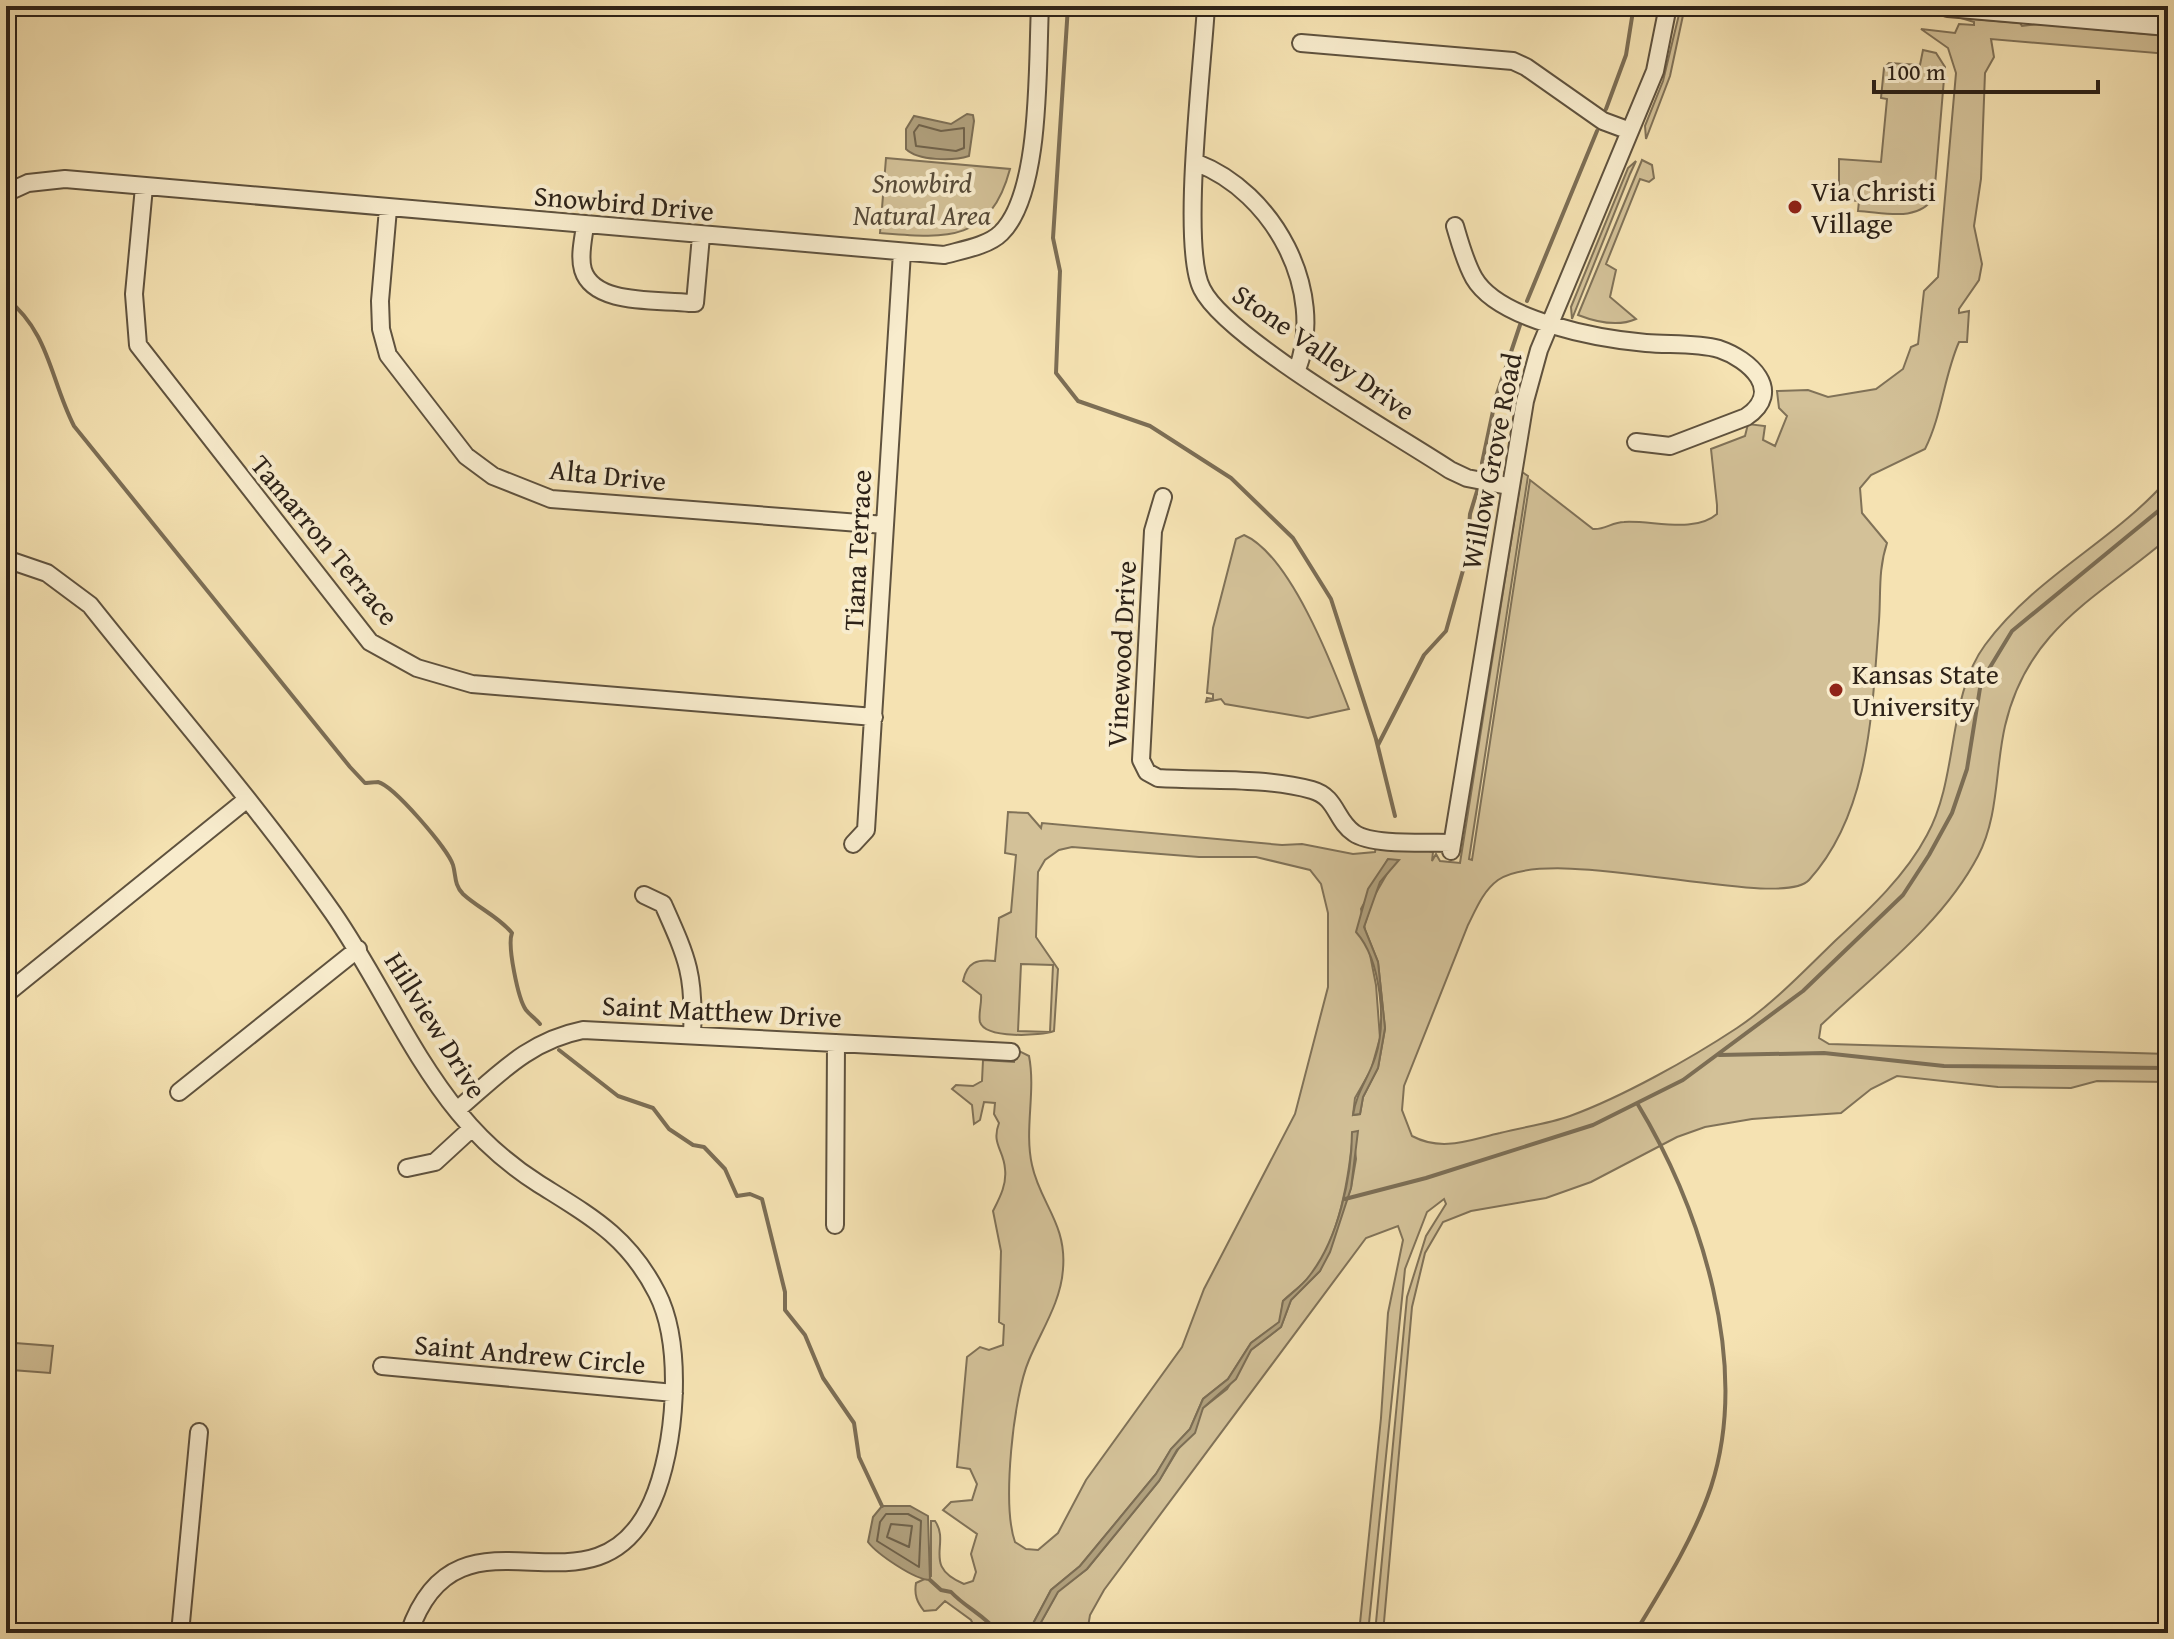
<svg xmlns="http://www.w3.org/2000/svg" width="2174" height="1639" font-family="'Gentium Book Plus',serif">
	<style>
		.green { fill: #d3c198; stroke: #807258; stroke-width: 2; fill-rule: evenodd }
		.water { fill: #b1a17e; stroke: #7c6e55; stroke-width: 2 }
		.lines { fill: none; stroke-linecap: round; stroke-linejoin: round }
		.shore { stroke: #6f624b; stroke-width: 2 }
		.stream { stroke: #7c6e55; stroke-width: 4 }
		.minor-casing { stroke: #5f523e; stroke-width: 20 }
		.tertiary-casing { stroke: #5f523e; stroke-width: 24 }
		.minor { stroke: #f8eccd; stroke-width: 16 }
		.tertiary { stroke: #f8eccd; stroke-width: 20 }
		.poi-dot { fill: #8f2418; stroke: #f8eccd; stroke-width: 3 }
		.labels { text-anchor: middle; stroke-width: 8; stroke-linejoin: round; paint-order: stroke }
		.park-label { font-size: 28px; font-style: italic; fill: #564a38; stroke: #f8eccd }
		.poi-label { font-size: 28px; fill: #2d2218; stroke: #f8eccd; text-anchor: start }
		.street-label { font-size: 28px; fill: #2d2218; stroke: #f8eccd }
	</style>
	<rect width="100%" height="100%" fill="#f5e2b2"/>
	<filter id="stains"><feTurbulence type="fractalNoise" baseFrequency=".0025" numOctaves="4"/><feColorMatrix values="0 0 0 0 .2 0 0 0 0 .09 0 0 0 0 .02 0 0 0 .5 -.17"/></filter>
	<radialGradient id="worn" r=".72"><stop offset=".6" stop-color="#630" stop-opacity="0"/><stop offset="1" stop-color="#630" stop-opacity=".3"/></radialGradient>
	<path class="green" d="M 1681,6 L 1685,6 L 1670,76 L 1646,139 L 1645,126 L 1663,81 Z
		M 1961,18 L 2020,23 L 2022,26 L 2038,24 L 2168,36 L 2168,54 L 1991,39 L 1994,57 L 1985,73 L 1981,179 L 1974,226 L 1982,264 L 1979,280 L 1959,309 L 1959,313 L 1969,311 L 1967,342 L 1959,342 C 1944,376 1942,415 1925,449 L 1871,475 L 1860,488 L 1862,513 L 1887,543 C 1878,570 1881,593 1879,621 C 1872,707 1871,812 1809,880 C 1780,912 1553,842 1498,880 C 1483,891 1476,909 1468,925 L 1404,1086 L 1402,1110 L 1412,1136 C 1442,1152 1469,1140 1500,1133 C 1523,1127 1548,1124 1570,1116 C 1622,1097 1690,1059 1737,1028 C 1773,1004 1805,970 1836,940 C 1870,909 1906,875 1927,835 C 1959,777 1947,696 1985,645 C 2037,575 2113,542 2168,479 L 2168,538 C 2098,598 2028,627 2005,726 C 1995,769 1999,816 1978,856 C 1943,923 1875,974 1821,1025 L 1819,1038 L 1829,1044 L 2168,1054 L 2168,1082 L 2097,1081 L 2071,1088 L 1998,1087 L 1897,1076 L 1871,1089 L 1841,1113 L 1752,1119 L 1705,1127 L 1677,1137 L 1591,1182 L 1546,1198 L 1471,1211 L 1443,1222 L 1425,1253 L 1412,1307 L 1383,1633 L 1375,1633 L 1407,1297 L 1426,1236 L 1446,1204 L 1444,1199 L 1427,1212 L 1405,1269 L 1368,1633 L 1359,1633 L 1381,1418 L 1388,1313 L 1403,1240 L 1398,1226 L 1366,1238 L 1104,1590 L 1090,1615 L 1087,1633 L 1035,1633 L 1058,1591 L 1087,1569 L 1159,1481 L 1203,1408 L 1227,1389 L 1251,1350 L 1281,1327 L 1291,1300 L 1320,1271 L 1351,1188 L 1356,1159 L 1353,1132 C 1349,1178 1340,1238 1311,1275 C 1303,1285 1292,1292 1283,1301 L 1280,1322 L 1251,1343 L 1228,1379 L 1203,1399 L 1190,1429 L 1171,1449 L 1156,1474 L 1080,1566 L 1051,1590 L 1028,1633 L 977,1633 L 971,1620 L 945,1601 L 936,1610 L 924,1611 C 917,1602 914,1595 916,1583 L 931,1576 L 931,1521 L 935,1521 C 951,1544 921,1566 964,1584 L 973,1581 L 976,1572 L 971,1554 L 977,1534 L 943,1510 L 951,1502 L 972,1500 L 977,1484 L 970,1469 L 957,1467 L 967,1357 L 980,1347 L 989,1350 L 1003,1345 L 1004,1325 L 999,1322 L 1001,1251 L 993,1211 C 999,1199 1007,1185 1005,1169 C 1004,1150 991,1144 999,1123 L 994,1114 L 995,1103 L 984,1102 L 980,1120 L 974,1124 L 972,1105 L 952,1089 L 956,1085 L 973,1086 L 982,1081 L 983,1060 L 1014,1062 L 1015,1049 L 1029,1056 C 1036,1092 1024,1129 1032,1165 C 1040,1203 1067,1224 1063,1269 C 1061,1302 1041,1331 1029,1360 C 1013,1397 1002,1505 1015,1542 L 1026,1549 L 1038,1550 L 1058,1533 L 1086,1480 L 1182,1347 L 1204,1289 L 1295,1114 L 1328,987 L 1328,913 L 1321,884 L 1310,870 L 1256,857 L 1199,857 L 1072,847 L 1059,850 L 1045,860 L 1038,872 L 1036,937 L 1058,969 L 1054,1031 C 1041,1036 985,1039 980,1022 C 978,1014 982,1003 981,995 L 963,981 C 967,962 977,959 995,961 L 999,918 L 1011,912 L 1016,855 L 1005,853 L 1008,812 L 1028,813 L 1041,828 L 1042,823 L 1282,845 L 1302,844 L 1353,854 L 1375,852 L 1376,846 L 1429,851 L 1433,852 L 1432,861 L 1436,854 L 1440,861 L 1460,863 L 1522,472 L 1528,476 L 1469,859 L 1472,860 L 1530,480 L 1593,529 C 1605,530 1612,522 1624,522 C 1652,520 1694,534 1717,514 L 1717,505 L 1711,449 L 1745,436 L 1748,424 L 1765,426 L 1763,440 L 1775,446 L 1787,416 L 1779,408 L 1777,391 L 1808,390 L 1828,397 L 1876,389 L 1903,369 L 1911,347 L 1918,344 L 1924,291 L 1938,277 L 1956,73 L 1948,48 L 1921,29 L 1955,33 L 1959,24 L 1974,25 L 1974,22 ZM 1388,859 L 1388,872 L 1373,898 L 1364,927 L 1378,962 L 1385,1029 L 1378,1068 L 1363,1097 L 1360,1114 L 1353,1115 L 1355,1098 L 1371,1070 L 1380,1038 L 1376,985 L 1361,909 ZM 1021,964 L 1053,965 L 1050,1032 L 1018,1031 Z
		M 1923,50 L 1936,53 L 1945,67 L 1934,197 C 1918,223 1883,212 1858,211 L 1859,201 L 1839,199 L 1839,159 L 1881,162 L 1887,99 L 1881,98 L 1884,68 L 1889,63 L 1920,65 Z
		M 886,158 L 1010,169 C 990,244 944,238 880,233 Z
		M 1642,160 L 1652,165 L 1654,178 L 1649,182 L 1640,179 L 1606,264 L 1616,270 L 1610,297 L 1636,319 C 1618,327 1596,322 1578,315 Z
		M 1636,161 L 1630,174 L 1572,319 L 1571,307 L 1628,168 Z
		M 1244,535 C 1290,555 1332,664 1349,709 L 1308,718 L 1225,704 L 1221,699 L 1206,702 L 1207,698 L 1213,699 L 1213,694 L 1207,693 L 1213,628 L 1236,539 Z
		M 15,1343 L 53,1346 L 50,1373 L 12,1370 Z"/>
	<path class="water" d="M 967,114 L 973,115 L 974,121 L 969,156 C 953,161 918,161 906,149 L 906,129 L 914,116 L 951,124 Z
		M 1388,859 L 1399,860 L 1380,882 L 1364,927 L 1378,962 L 1385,1028 L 1378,1068 L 1363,1097 L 1360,1114 L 1353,1115 C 1356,1093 1368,1079 1375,1058 C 1387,1023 1381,960 1356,932 L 1368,889 Z
		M 1358,1131 L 1351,1188 L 1330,1252 L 1320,1271 L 1291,1300 L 1281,1327 L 1251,1350 L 1236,1379 L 1203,1408 L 1195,1433 L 1177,1450 L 1159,1481 L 1087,1569 L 1058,1592 L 1035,1633 L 1028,1633 L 1051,1590 L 1080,1566 L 1156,1474 L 1171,1449 L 1190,1429 L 1203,1399 L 1228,1379 L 1251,1343 L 1279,1322 L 1283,1301 C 1292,1293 1303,1285 1310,1275 C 1338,1239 1352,1177 1352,1132 Z
		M 882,1506 L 910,1506 L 928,1516 L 930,1580 C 915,1580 877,1554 868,1542 L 873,1517 Z"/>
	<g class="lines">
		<path class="shore" d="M 919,125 L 941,131 L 964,128 L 964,148 L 956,151 L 916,146 L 914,132 Z
			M 886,1514 L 908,1514 L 921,1521 L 919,1567 L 877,1541 L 880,1522 Z
			M 891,1524 L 912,1526 L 909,1547 L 887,1537 Z"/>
		<path class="stream" d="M 1068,6 L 1053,238 L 1060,271 L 1056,373 L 1078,401 L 1150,426 L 1231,478 L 1293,538 L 1331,599 L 1376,739 L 1395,816
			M 1606,109 L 1626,55 L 1633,11
			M 6,298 C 50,333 50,379 74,426 L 350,767 L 365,783 C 366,783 377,782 378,782 C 394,786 448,849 453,865 C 456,875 454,885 463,894 C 478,908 498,916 512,933 C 507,945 518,999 526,1010 C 530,1015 536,1019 540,1024
			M 1527,301 L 1597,131
			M 1482,463 L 1496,397 L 1520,325
			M 1378,745 L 1424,655 L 1446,631 L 1467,556 L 1470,514 L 1478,488
			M 559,1050 L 618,1096 L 653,1108 L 669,1129 L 693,1145 L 704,1147 L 725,1169 L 737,1196 L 750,1194 L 762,1199 L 785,1292 L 785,1310 L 805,1335 L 823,1378 L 854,1423 L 859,1457 L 882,1506
			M 1719,1055 L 1824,1053 L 1944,1066 L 2168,1068
			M 1345,1199 L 1426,1178 L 1593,1125 L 1683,1080 L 1803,991 L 1903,895 L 1929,855 L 1952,813 L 1967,769 L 1981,682 L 2012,631 L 2168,503
			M 930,1580 L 941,1590 L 951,1592 C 966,1608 986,1616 998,1633
			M 1635,1633 C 1663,1587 1694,1538 1711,1487 C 1751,1364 1701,1209 1637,1103"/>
		<g class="minor-casing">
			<path id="minor" d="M 1206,6 C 1203,63 1180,247 1202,289 C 1226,338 1397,435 1450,470 L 1467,478 L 1508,486
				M 1301,43 L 1513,61 L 1526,67 L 1603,121 L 1630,131
				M 1197,163 C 1273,192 1327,290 1297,370
				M 144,187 L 134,294 L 138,345 L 370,642 L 417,668 L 472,684 L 874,717
				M 6,193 L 28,183 L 65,179 L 944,255 C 962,250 988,246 1001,233 C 1042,193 1037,63 1040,6
				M 388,209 L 380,301 L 381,329 L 388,355 L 466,456 L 493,476 L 551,499 L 885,525
				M 585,226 C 583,240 579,257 583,270 C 594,306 659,299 690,303 L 695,303 L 701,236
				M 1455,226 C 1460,243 1465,262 1474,278 C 1499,321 1600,339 1646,343 C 1669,345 1697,343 1719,349 C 1749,359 1785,391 1746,417 L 1670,446 L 1636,442
				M 1163,497 L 1153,531 L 1141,760 L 1147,772 L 1158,778 C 1207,781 1264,777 1312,790 C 1337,797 1335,820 1354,833 C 1372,846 1428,842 1452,843
				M 6,559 L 47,573 L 90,605 C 171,707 258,806 333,913 C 378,978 409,1052 459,1113 C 481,1140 509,1165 539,1184 C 590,1216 628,1236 657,1293 C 684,1346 676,1448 652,1502 C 593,1633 459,1486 409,1633
				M 853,844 L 866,830 L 902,252
				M 1451,851 L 1525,401 L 1539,350 L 1655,71 L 1668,6
				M 644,895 L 663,904 C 687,958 695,974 692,1034
				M 11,990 L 246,800
				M 179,1092 L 358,949
				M 457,1110 C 498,1075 528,1041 583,1030 L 1011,1052
				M 407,1168 L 435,1162 L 472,1128
				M 835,1225 L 836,1043
				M 382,1366 L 674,1393
				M 180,1633 L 199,1432"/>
		</g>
		<g class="tertiary-casing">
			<path id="tertiary" d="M 1948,6 L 2168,25"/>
		</g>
		<use href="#minor" class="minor"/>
		<use href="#tertiary" class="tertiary"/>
	</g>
	<g class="poi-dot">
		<circle cx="1795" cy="207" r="8"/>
		<circle cx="1836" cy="690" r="8"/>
	</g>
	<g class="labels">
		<g class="park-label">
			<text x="922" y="193">Snowbird<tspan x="922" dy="32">Natural Area</tspan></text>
		</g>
		<g class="poi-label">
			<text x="1811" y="201">Via Christi<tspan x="1811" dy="32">Village</tspan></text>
			<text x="1852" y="684">Kansas State<tspan x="1852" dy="32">University</tspan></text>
		</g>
		<g class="street-label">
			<text transform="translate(624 203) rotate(5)" y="10">Snowbird Drive</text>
			<text transform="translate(1324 352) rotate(35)" y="10">Stone Valley Drive</text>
			<text transform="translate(1491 461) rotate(-79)" y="10">Willow Grove Road</text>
			<text transform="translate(608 475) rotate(6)" y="10">Alta Drive</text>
			<text transform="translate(325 540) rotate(50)" y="10">Tamarron Terrace</text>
			<text transform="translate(857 550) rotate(-87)" y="10">Tiana Terrace</text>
			<text transform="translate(1121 654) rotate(-87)" y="10">Vinewood Drive</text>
			<text transform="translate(722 1011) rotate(3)" y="10">Saint Matthew Drive</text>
			<text transform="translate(436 1025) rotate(58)" y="10">Hillview Drive</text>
			<text transform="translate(530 1354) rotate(5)" y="10">Saint Andrew Circle</text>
		</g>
	</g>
	<rect width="2174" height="1639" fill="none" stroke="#f5e2b2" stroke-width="32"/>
	<rect x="8" y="8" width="2158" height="1623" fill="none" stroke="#2d2218" stroke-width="4"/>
	<rect x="16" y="16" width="2142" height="1607" fill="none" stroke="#2d2218" stroke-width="2"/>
	<path d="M1874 80v12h224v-12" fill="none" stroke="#2d2218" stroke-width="4"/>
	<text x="1886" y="80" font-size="24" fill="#2d2218" stroke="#f8eccd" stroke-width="6" paint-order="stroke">100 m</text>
	<rect width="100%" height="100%" filter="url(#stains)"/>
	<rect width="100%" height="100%" fill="url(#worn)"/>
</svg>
